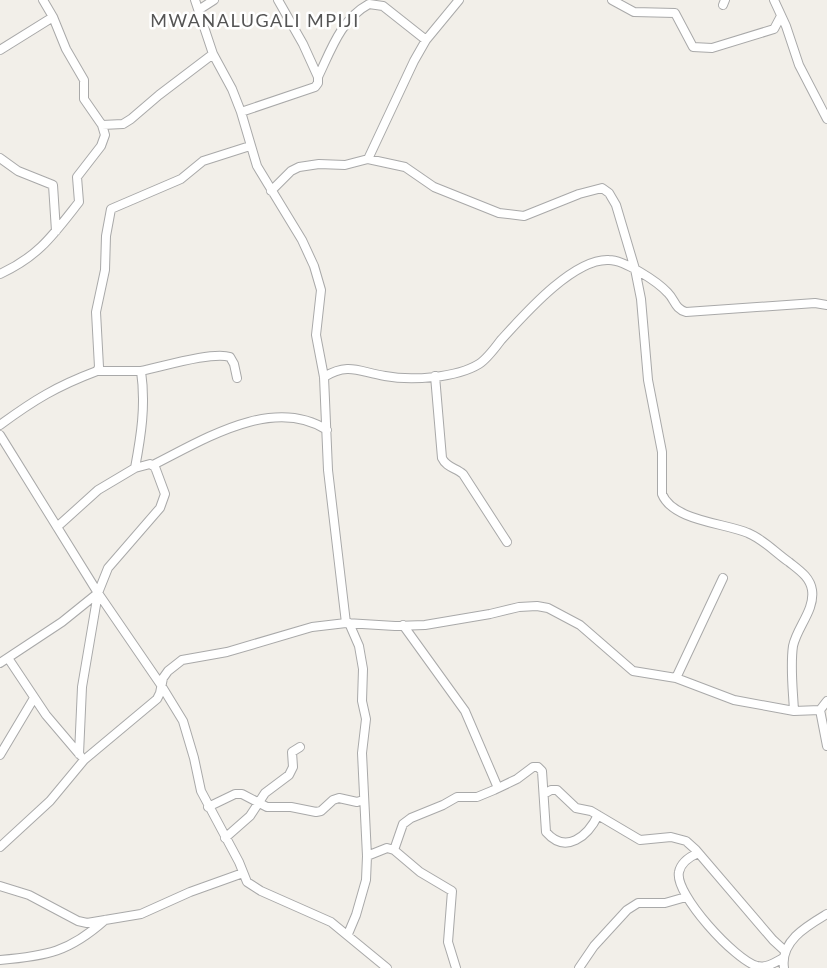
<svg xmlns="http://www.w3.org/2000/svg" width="827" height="968" font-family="Lato,sans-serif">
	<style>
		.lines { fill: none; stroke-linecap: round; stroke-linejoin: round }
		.minor-casing { stroke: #a9a9a9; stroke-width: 10 }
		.minor { stroke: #fff; stroke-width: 8 }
		.labels { text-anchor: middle; stroke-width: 5; stroke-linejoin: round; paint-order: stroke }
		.quarter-label { font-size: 18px; letter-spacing: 1.5px; fill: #555; stroke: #fff }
	</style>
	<rect width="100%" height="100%" fill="#f2efe9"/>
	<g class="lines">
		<g class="minor-casing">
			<path id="minor" d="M 195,0 L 213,54 L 232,89 L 241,112 L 257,166 L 302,240 L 314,266 L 321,290 L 316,335 L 324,377 L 328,470 L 346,623
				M 612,0 L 634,12 L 675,13 L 693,47 L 712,48 L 774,29 L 781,16
				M 774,0 L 786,26 L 799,65 L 827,119
				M 723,5 L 725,0
				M 200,9 L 214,0
				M 0,50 L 53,17
				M 318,77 C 331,50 341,19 369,4 L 383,6 L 426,40
				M 241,112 L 315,87 L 318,83 L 318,77 L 303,44 L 278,0
				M 102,125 L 123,124 L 131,119 L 159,95 L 213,54
				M 0,158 L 18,171 L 53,185 L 56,231
				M 368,159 L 414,61 L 426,40 L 459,0
				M 271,191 L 291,171 L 299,167 L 319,164 L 345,165 L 368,159 L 405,167 L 434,187 L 499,213 L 524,216 L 579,194 L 602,188 L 609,193 L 616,205 L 635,269 L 641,299 L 648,380 L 662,452 L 662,494 C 673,521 725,523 748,533 C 763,539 776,553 789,562 C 799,570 810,577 812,590 C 815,610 797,627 793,646 C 790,667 793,690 794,711
				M 0,274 C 39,256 53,235 79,202 L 77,177 L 101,146 L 105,135 L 102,125 L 84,99 L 84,80 L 66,49 L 53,17 L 43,0
				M 141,371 C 161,367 213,351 230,357 L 234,364 L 237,378
				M 435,376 L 442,458 C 446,467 456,468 463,474 L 507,542
				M 324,377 C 349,362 359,372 385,376 C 411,381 456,378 479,364 C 487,359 495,348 501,340 C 523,316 573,258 609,260 C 624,260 657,281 668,293 C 675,300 675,309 686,312 L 815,303 L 827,305
				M 0,425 C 34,400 57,386 97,371 L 99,367 L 96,312 L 105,270 L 106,236 L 111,209 L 181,179 L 203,161 L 250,146
				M 0,435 L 98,593 L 161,685 L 183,721 L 194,758 L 201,791 L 239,862 L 247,882 L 261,891 L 331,922 L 387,968
				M 153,465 C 203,440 273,395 327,430
				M 57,527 L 98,490 L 135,468 C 141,436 146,405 141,371 L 97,371
				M 403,625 L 465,711 L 498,788
				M 8,658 L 46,715 L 80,755
				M 0,663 L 62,622 L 98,593
				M 676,678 L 723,578
				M 820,710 L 827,746
				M 79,754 L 82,687 L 98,593 L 108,568 L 160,508 L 165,494 L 155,467 L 150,464 L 135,468
				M 0,755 L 34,698
				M 544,794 L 551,790 L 557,790 L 576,808 L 591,811 L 640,840 L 671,837 L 686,841 L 696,850 L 773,940 L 785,951
				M 208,807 L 235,794 L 242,794 L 267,807 L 291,807 L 316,812 L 321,811 L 333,800 L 339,798 L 357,802 L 363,800
				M 225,838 L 250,816 L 265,793 L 289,775 L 293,767 L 292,752 L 300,747
				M 0,847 L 50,801 L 84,760 L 157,699 L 160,693 L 163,678 L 168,671 L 182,660 L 227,652 L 312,627 L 346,623 L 395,626 L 425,625 L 490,614 L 519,607 L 537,606 L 548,608 L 580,625 L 633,671 L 676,678 L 734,700 L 794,711 L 820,710 L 827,701
				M 394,850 L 403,824 L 411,818 L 443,805 L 457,797 L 477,797 L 494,790 L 517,779 L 533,767 L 538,767 L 542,771 L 546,832 C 566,855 588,836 598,815
				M 698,853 C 689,857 681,862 679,872 C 674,894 736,961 757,966 C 767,968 774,963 783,958
				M 367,856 L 387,848 L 394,850 L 420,872 L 452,891 L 448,942 L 456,968
				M 0,886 L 29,895 L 78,921 L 87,923 L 141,914 L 190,892 L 243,873
				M 348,934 L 356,915 L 366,880 L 367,856 L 362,753 L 366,719 L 362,701 L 363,669 L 359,646 L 349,623
				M 0,960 C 47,956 69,952 105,920
				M 579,968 L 594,946 L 627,910 L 638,903 L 665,903 L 686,897
				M 784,968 C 780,941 807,926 827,914"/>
		</g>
		<use href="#minor" class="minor"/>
	</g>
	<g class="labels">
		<g class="quarter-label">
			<text x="255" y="27">MWANALUGALI MPIJI</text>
		</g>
	</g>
</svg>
